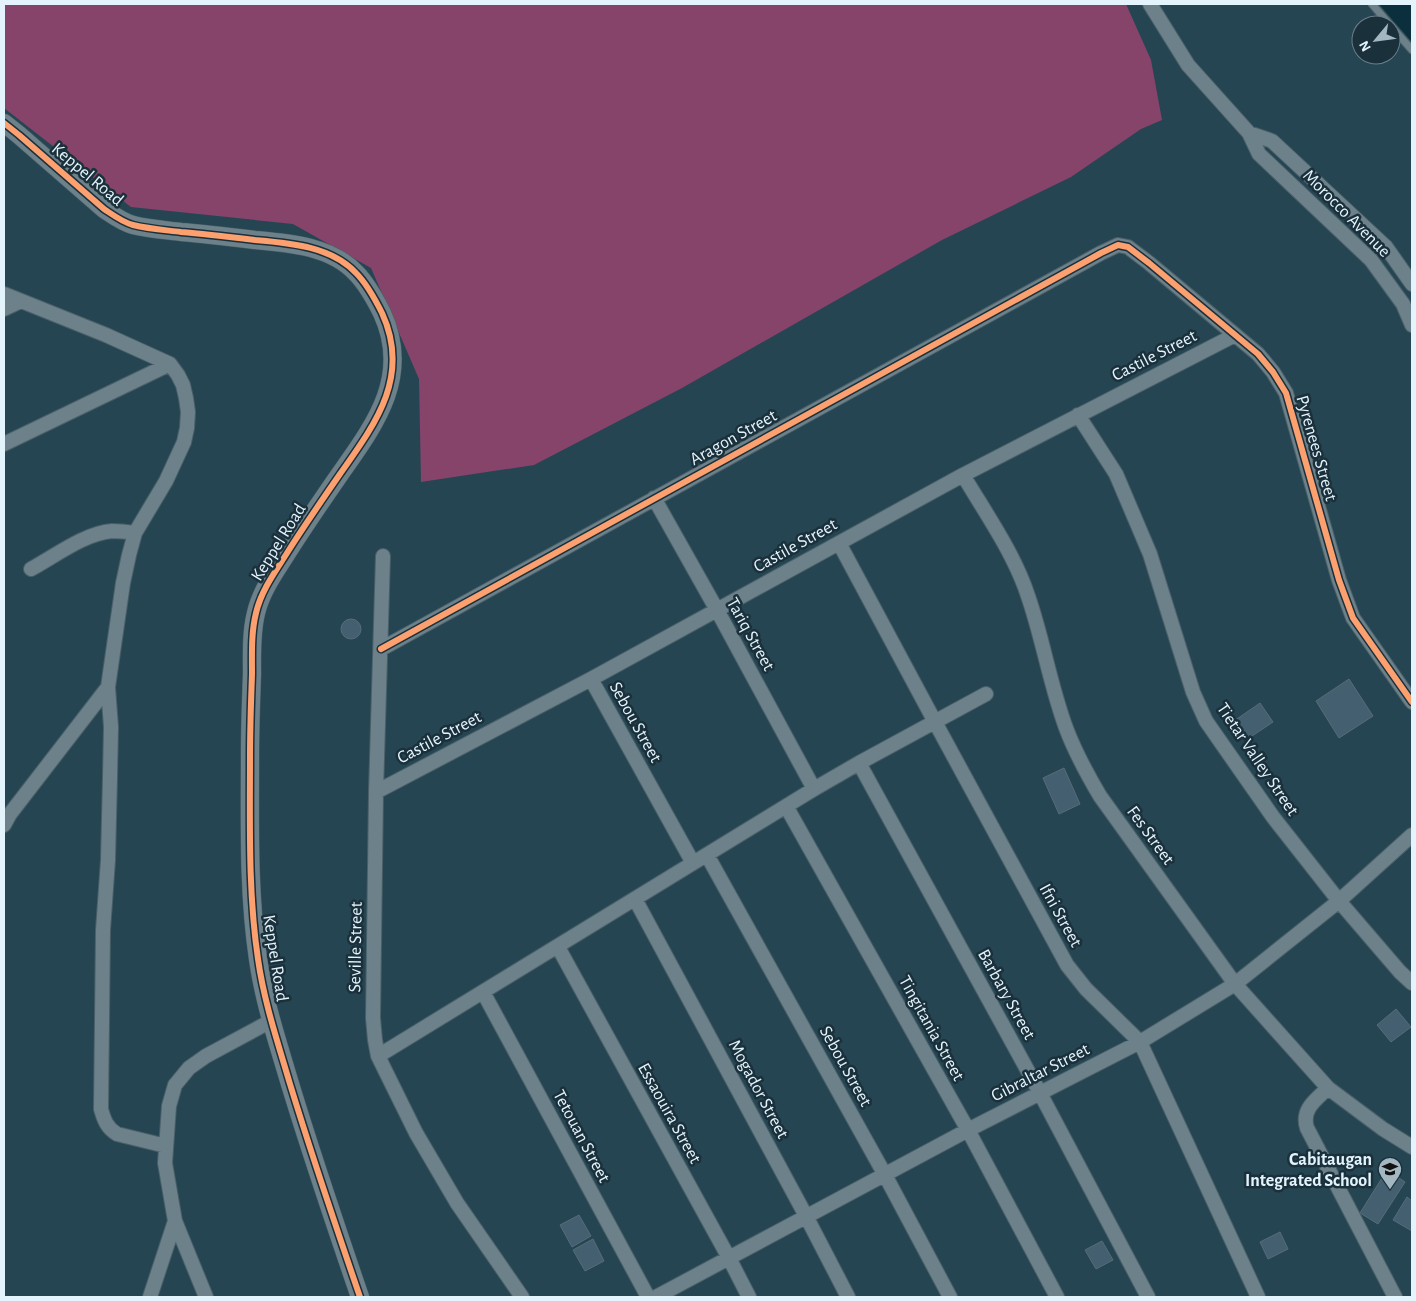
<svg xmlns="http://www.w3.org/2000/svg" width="1416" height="1301" font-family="'Alegreya Sans',sans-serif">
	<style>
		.green { fill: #86446a }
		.water { fill: #0b2f3d }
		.building { fill: #435f70; stroke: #576c78 }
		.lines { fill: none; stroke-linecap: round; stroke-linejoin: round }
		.service-casing { stroke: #4a6069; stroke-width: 9 }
		.minor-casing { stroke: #4a6069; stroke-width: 16 }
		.tertiary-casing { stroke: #4a6069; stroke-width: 19 }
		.service { stroke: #6d818a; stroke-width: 7 }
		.minor { stroke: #6d818a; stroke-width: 14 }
		.tertiary { stroke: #6d818a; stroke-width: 18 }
		.cycleway-casing { stroke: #1a303b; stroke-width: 9 }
		.cycleway { stroke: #fca06f; stroke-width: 6 }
		.labels { text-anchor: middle; stroke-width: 5; stroke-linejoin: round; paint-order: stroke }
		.street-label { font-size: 18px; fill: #e4f4fd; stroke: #1a303b }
		.poi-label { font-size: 18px; font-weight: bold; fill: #e4f4fd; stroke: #1a303b; text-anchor: end }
	</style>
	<rect width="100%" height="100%" fill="#264552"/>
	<path class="green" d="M 4,4 L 1126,4 L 1151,60 L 1162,120 L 1141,129 L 1071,177 L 942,240 L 682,388 L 534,465 L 421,482 L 419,379 L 371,268 L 293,224 L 131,207 L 4,108 Z"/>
	<path class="water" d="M 1379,4 L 1412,4 L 1412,42 Z"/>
	<path class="building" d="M341 629a10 10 0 1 1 20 0a10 10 0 1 1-20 0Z
		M 1349,679 L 1373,716 L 1339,738 L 1316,701 Z
		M 1260,703 L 1273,722 L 1246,740 L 1234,721 Z
		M 1064,768 L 1080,804 L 1059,814 L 1043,778 Z
		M 1396,1009 L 1411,1027 L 1391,1042 L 1377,1025 Z
		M 1387,1170 L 1405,1182 L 1378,1224 L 1360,1213 Z
		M 1407,1197 L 1412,1201 L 1412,1231 L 1393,1220 Z
		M 579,1215 L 591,1236 L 572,1247 L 560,1225 Z
		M 1280,1232 L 1288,1249 L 1268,1259 L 1260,1242 Z
		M 593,1239 L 604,1261 L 585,1271 L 573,1250 Z
		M 1102,1241 L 1113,1260 L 1096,1269 L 1085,1250 Z"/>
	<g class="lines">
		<g class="service-casing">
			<path id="service" d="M 1372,4 L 1390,25
				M 1391,26 L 1412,50"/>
		</g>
		<g class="minor-casing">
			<path id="minor" d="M 1150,4 L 1188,65 L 1249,133 L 1272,141 L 1386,247 L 1412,284
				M 1249,133 L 1259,154 L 1371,260 L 1403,304 L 1412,325
				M 4,294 L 106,335 L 170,364 L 178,375 L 183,385 L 186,398 L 188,412 L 187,428 L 184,442 L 166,481 L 135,533 L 129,555 L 123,583 L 108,687 L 111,727 L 110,777 L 108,860 L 103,930 L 101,1109 C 104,1120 107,1128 117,1134 L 166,1146
				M 4,309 L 21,301
				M 1078,415 L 1116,474 L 1150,554 L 1193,692 L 1206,721 L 1273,817 L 1339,901 L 1400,972 L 1412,983
				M 4,444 L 170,364
				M 963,475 C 986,514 1014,553 1028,596 C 1043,639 1050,685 1066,728 C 1075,752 1087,774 1100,796 L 1235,984 L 1328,1088 L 1383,1129 L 1412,1147
				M 654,498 L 717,610 L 814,789
				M 839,543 L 935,722 L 1067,965 L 1086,989 L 1140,1042 L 1258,1297
				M 383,556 L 376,792 L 373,1018 L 375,1040 L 378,1056 L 416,1133 L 457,1203 L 522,1297
				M 31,569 C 55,556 85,533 112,531 C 120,531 128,532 135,533
				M 381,649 L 1101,253 L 1118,245 L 1128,247 L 1149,263 L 1258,354 L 1273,372 L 1286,393 L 1339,580 L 1353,618 L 1412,702
				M 591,679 L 693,863
				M 859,763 L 1040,1093 L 1148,1297
				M 376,792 L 591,679 L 963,475 L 1235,335
				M 786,806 L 968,1130 L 1057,1297
				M 4,825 L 10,814 L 108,687
				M 707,855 L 885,1175 L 950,1297
				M 635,899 L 806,1216 L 848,1297
				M 558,947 L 729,1258 L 749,1297
				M 483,992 L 648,1297
				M 378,1056 L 814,789 L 859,763 L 986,694
				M 1328,1088 C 1316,1100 1301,1109 1307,1128 L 1395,1297
				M 150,1297 L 175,1221
				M 206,1297 L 175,1221 L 165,1163 L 169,1106 L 175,1085 L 189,1068 L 206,1056 L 271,1021
				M 656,1297 L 968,1130 L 1140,1042 L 1235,984 L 1339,901 L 1412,835"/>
		</g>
		<g class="tertiary-casing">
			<path id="tertiary" d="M 4,123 L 19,135 L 104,209 C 113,215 122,222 133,225 C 149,229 165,230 181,232 C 205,234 230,237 255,240 C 289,243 331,246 356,273 C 367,284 375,299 382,313 C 411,376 376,423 340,474 C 322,500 304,526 287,553 C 275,572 261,591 256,613 C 251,633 252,654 252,674 C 251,701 250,728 250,756 C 250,823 248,892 258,959 C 264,1002 278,1043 290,1084 C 312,1156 336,1227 360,1297"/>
		</g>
		<use href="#service" class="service"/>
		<use href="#minor" class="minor"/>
		<use href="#tertiary" class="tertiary"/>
		<g class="cycleway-casing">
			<path id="cycleway" d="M 4,123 L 19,135 L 104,209 C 113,215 122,222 133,225 C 149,229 165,230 181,232 C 205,234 230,237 255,240 C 289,243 331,246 356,273 C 367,284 375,299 382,313 C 411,376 376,423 340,474 C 322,500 304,526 287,553 C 275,572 261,591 256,613 C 251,633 252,654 252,674 C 251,701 250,728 250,756 C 250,823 248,892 258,959 C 264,1002 278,1043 290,1084 C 312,1156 336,1227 360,1297
				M 381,649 L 1101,253 L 1118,245 L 1128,247 L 1149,263 L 1258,354 L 1273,372 L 1286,393 L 1339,580 L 1353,618 L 1412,702"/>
		</g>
		<use href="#cycleway" class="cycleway"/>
	</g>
	<defs>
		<g id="school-pin" transform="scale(1.25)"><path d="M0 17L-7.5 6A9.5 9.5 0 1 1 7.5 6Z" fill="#a2b7c1" stroke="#1a303b"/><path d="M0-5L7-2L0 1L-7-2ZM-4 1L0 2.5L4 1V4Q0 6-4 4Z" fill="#111"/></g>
	</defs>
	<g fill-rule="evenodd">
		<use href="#school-pin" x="1390" y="1169"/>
	</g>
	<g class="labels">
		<g class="street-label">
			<text transform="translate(88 174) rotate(40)" y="6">Keppel Road</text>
			<text transform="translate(1347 213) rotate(45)" y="6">Morocco Avenue</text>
			<text transform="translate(1154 355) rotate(-27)" y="6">Castile Street</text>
			<text transform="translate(733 437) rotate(-29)" y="6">Aragon Street</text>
			<text transform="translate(1317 448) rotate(74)" y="6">Pyrenees Street</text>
			<text transform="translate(278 542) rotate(-58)" y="6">Keppel Road</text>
			<text transform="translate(795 545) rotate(-29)" y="6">Castile Street</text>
			<text transform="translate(751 634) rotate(61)" y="6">Tariq Street</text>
			<text transform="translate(636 722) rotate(61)" y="6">Sebou Street</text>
			<text transform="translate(439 737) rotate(-28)" y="6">Castile Street</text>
			<text transform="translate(1258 759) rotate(56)" y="6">Tietar Valley Street</text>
			<text transform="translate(1151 835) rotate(54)" y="6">Fes Street</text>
			<text transform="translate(1061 915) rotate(61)" y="6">Ifni Street</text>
			<text transform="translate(355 947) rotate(-89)" y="6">Seville Street</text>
			<text transform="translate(276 958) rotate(81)" y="6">Keppel Road</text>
			<text transform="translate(1007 994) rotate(61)" y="6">Barbary Street</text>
			<text transform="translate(932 1028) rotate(61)" y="6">Tingitania Street</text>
			<text transform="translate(846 1066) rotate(61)" y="6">Sebou Street</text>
			<text transform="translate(1040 1072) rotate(-27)" y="6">Gibraltar Street</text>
			<text transform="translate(759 1089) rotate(62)" y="6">Mogador Street</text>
			<text transform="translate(670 1113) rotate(61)" y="6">Essaouira Street</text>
			<text transform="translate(582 1136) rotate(62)" y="6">Tetouan Street</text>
		</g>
		<g class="poi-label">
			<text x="1372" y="1165">Cabitaugan<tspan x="1372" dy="21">Integrated School</tspan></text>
		</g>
	</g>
	<rect width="1416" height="1301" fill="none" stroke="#e4f4fd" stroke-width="10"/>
	<g transform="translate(1376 40) rotate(241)"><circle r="24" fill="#1a303b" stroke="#6b7e89"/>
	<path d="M0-4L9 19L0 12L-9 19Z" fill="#a2b7c1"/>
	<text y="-8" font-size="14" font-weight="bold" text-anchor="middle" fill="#e4f4fd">N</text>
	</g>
</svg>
